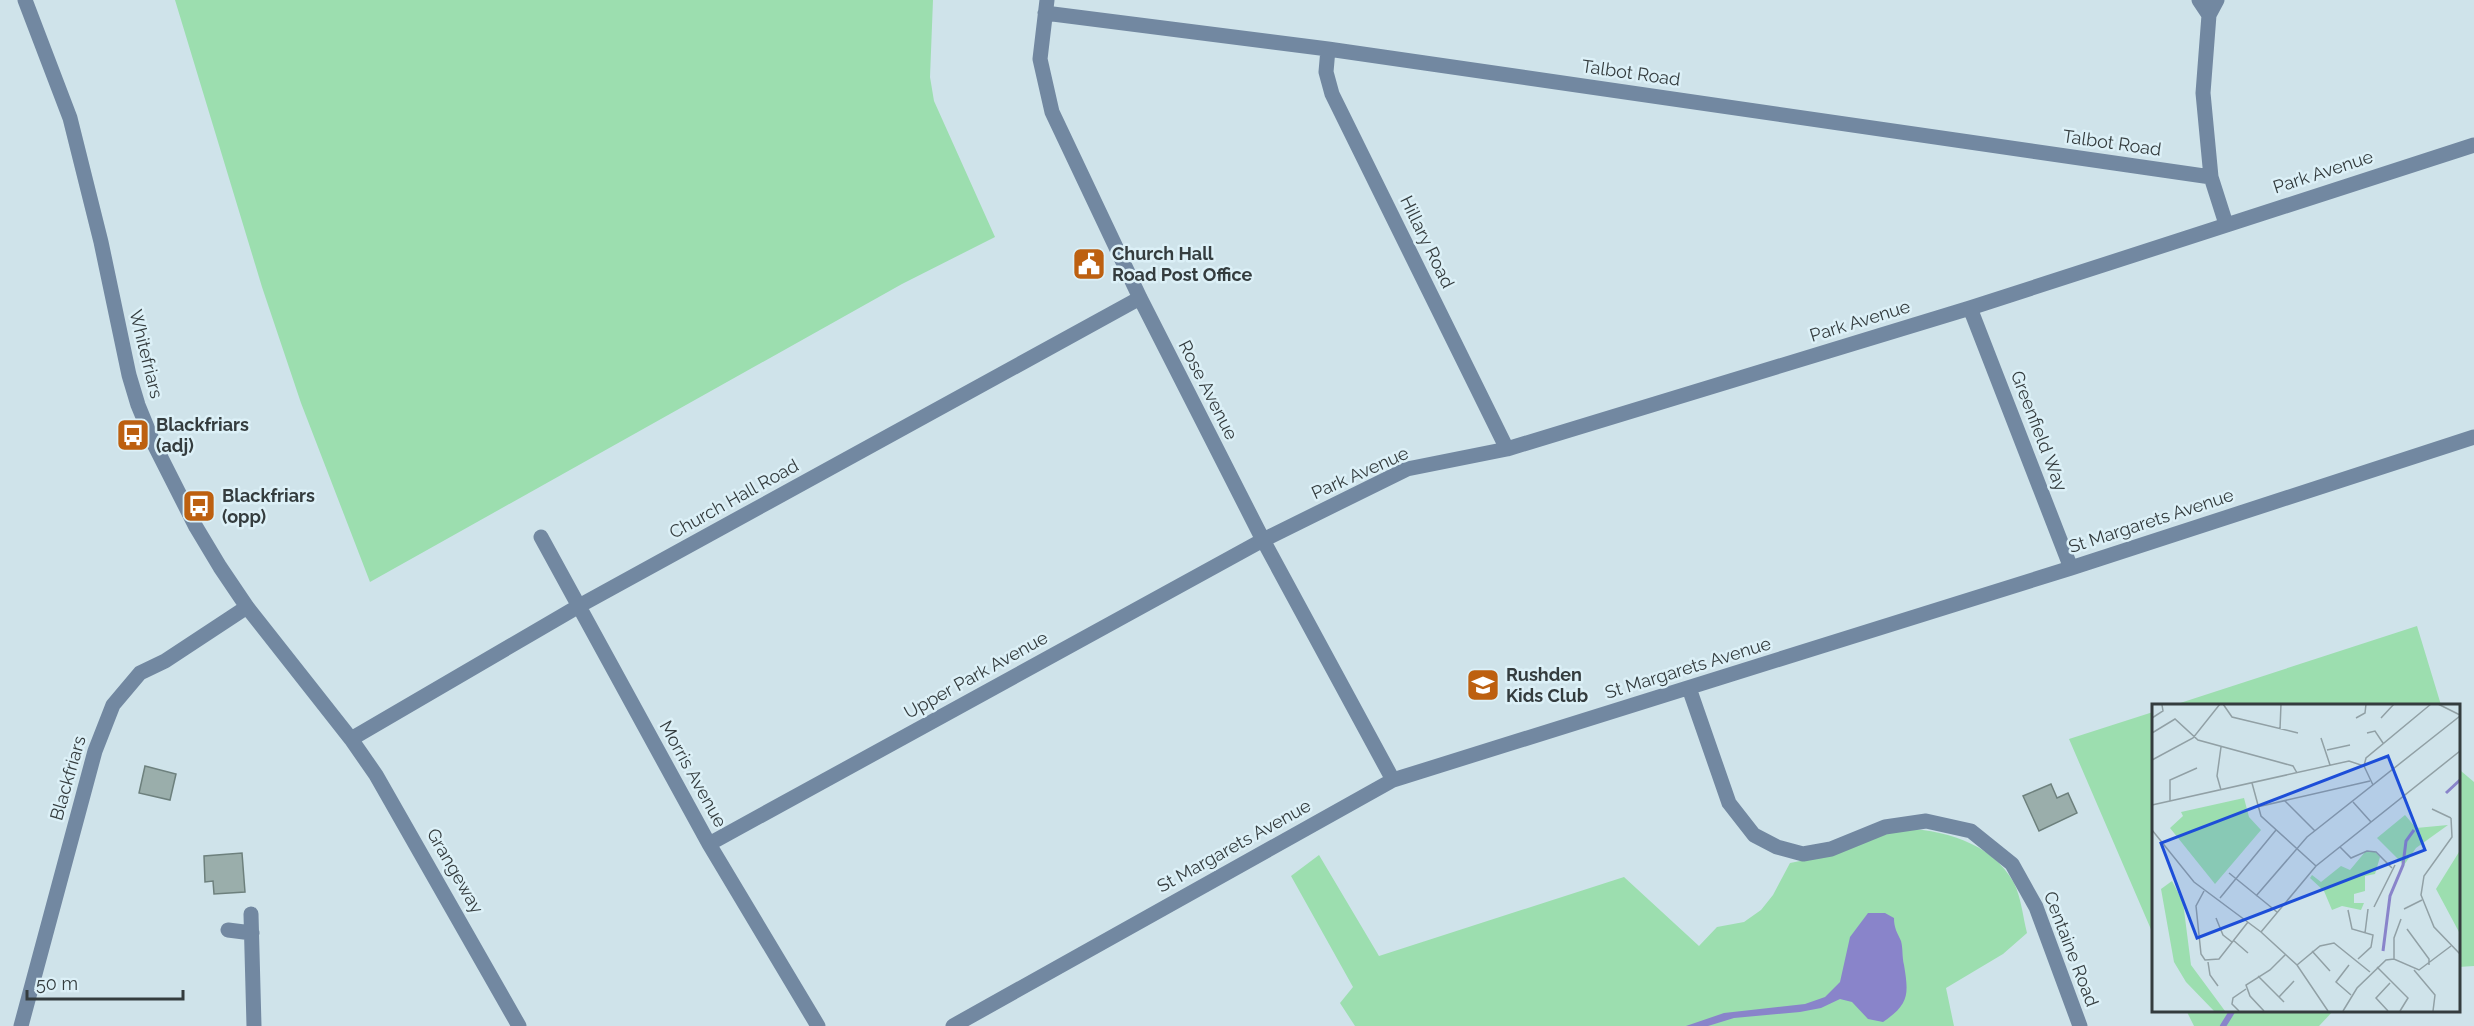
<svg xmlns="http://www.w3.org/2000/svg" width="2474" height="1026" font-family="Raleway,sans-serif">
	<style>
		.green { fill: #9cdeaf }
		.water { fill: #8984ca }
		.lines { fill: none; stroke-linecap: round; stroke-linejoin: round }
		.stream { stroke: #8984ca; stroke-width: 6 }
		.building { fill: #9aaeab; stroke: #6d807d; stroke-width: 1.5 }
		.minor { stroke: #7288a1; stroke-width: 15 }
		.labels { text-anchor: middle; stroke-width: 5; stroke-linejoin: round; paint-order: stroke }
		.street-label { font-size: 18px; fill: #343c3e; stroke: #dcf0f7 }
		.poi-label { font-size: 18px; font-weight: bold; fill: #343c3e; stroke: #dcf0f7; text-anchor: start }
		.inset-river { fill: none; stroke: #8984ca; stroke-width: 3 }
		.inset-road { fill: none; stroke: #91a0a5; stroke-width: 1.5 }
		.view { fill: #1d4ed8; fill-opacity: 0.15; stroke: #1d4ed8; stroke-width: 3 }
		.inset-edge { fill: none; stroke: #343c3e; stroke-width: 3 }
	</style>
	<rect width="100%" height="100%" fill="#cfe3ea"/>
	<path class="green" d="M 175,0 L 933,0 L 930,77 L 934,101 L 995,237 L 902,284 L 370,582 L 301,403 L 262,287 Z
		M 2417,626 L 2441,705 L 2174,705 Z
		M 2153,712 L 2153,934 L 2069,739 Z
		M 2458,759 L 2461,771 L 2474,782 L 2474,966 L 2458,967 Z
		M 1898,828 C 1941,829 1992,842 2014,883 C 2021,897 2023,917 2027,933 L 2003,954 L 1946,988 L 1954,1026 L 1355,1026 L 1340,1003 L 1353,987 L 1291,876 L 1319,855 L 1379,956 L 1624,877 L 1699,946 L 1717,927 L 1744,922 L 1761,910 L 1773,895 L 1790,863 L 1810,859 Z
		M 2186,1010 L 2334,1010 L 2319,1026 L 2194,1026 Z"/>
	<path class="water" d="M 1868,913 L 1885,913 L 1894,918 C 1894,928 1897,932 1901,941 C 1903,948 1902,957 1904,965 C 1909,995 1909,1004 1883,1022 L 1868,1019 L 1852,1002 L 1840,999 L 1821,1008 L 1800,1012 L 1734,1018 L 1708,1026 L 1686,1026 L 1724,1013 L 1805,1004 L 1825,997 L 1840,982 L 1850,937 Z"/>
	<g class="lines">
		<path class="stream" d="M 2223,1026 L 2233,1010"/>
	</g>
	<path class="building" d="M 145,766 L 176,774 L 170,800 L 139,793 Z
		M 2051,784 L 2057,798 L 2068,793 L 2077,813 L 2039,831 L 2023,796 Z
		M 242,853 L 245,892 L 214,894 L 213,881 L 205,882 L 204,856 Z"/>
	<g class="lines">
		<path class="minor" d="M 25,0 L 70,118 L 101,242 L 129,375 L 138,405 L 154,444 L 196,527 L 220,567 L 247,607 L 351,739 L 376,775 L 519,1026
			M 1047,0 L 1040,59 L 1052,112 L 1140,298 L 1263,540 L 1393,780
			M 2199,0 L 2209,15 L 2203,93 L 2211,177 L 2226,224
			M 1045,13 L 1328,49 L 2211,177
			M 2209,15 L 2217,0
			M 1328,49 L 1326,72 L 1332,94 L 1507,449
			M 1970,308 L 2071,568
			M 541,537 L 709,844 L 818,1026
			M 1689,688 L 1729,803 L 1754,835 L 1777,847 L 1803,854 L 1831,849 L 1885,827 L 1926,821 L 1971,831 L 2012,864 L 2036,907 L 2080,1026
			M 351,739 L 579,606 L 1140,298
			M 709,844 L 1263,540 L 1407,469 L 1507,449 L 1970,308 L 2474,145
			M 251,914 L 254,1026
			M 228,930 L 252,933
			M 21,1026 L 95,751 L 113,705 L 140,673 L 165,661 L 247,607
			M 953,1026 L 1393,780 L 2071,568 L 2474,437"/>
	</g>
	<defs>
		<g id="civic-square" transform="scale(1.725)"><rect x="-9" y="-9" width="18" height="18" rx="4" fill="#bd6010" stroke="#dcf0f7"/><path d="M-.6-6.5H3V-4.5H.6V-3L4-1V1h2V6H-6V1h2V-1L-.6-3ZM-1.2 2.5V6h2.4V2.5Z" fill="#fff"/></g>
		<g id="bus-square" transform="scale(1.725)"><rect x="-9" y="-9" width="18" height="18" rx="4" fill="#bd6010" stroke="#dcf0f7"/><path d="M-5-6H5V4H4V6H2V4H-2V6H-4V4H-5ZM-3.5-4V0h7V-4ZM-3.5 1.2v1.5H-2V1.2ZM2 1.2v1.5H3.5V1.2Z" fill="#fff"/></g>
		<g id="school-square" transform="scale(1.725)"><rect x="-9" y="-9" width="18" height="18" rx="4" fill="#bd6010" stroke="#dcf0f7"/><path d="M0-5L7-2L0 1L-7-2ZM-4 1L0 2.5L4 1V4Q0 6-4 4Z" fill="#fff"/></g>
	</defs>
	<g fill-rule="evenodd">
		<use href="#civic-square" x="1089" y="264"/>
		<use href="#bus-square" x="133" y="435"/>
		<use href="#bus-square" x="199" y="506"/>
		<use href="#school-square" x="1483" y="685"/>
	</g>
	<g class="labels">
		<g class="street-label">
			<text transform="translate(1631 73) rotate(8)" y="6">Talbot Road</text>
			<text transform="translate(2112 143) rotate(8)" y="6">Talbot Road</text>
			<text transform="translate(2323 172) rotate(-18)" y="6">Park Avenue</text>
			<text transform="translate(1427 242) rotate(64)" y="6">Hillary Road</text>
			<text transform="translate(1860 321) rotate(-17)" y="6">Park Avenue</text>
			<text transform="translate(146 354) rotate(76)" y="6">Whitefriars</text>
			<text transform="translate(1208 390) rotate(63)" y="6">Rose Avenue</text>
			<text transform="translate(2039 431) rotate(69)" y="6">Greenfield Way</text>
			<text transform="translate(1360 473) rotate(-24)" y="6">Park Avenue</text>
			<text transform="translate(734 499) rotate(-29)" y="6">Church Hall Road</text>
			<text transform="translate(2151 521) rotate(-18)" y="6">St Margarets Avenue</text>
			<text transform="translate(1688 668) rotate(-17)" y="6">St Margarets Avenue</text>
			<text transform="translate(976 675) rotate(-29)" y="6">Upper Park Avenue</text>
			<text transform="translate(693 774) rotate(61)" y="6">Morris Avenue</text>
			<text transform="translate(68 778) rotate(-74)" y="6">Blackfriars</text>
			<text transform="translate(1234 846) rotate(-29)" y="6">St Margarets Avenue</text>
			<text transform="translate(455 871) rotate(60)" y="6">Grangeway</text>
			<text transform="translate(2071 949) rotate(69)" y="6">Centaine Road</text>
		</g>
		<g class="poi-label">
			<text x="1112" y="260">Church Hall<tspan x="1112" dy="21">Road Post Office</tspan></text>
			<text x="156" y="431">Blackfriars<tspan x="156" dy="21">(adj)</tspan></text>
			<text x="222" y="502">Blackfriars<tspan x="222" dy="21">(opp)</tspan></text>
			<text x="1506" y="681">Rushden<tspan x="1506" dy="21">Kids Club</tspan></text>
		</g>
	</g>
	<g transform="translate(2152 704)">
		<rect width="308" height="308" fill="#cfe3ea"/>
		<path d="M 92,94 L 97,113 L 109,126 L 63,180 L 18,124 L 31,112 L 29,108 ZM 253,111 L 264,124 L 296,121 L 264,144 L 252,161 L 225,134 ZM 213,148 L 223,148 L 228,153 L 223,170 L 213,172 L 213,187 L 202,190 L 202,199 L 212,199 L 209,206 L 190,202 L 180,206 L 172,187 L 158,174 L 160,171 L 169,178 L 189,162 L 198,166 ZM 307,148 L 307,228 L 284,185 ZM 20,177 L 31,198 L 39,261 L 73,307 L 62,307 L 34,278 L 22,258 L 9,185 Z" fill="#9cdeaf"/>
		<path class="inset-river" d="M 294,89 L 308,76M 231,247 L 238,192 L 251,161 L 254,137 L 262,126"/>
		<path class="inset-road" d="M 71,0 L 80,13 L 146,29M 286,0 L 308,11M 0,14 L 11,7 L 10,1M 204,14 L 213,9 L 214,0M 229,14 L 242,0M 128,25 L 129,0M 0,29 L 23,15 L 46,36 L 141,62 L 145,69M 215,29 L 223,27 L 231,39M 169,34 L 178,61M 175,46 L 198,41M 0,56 L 41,34 L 68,0M 212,62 L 214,54 L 279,0M 100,79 L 109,112 L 164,162M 69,86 L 65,72 L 69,43M 18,97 L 18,76 L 45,64M 133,97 L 163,127M 201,98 L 219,118M 0,101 L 197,57 L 212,62 L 221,81M 105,103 L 218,77M 280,105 L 299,114M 299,114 L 300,133 L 272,172 L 269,191 L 282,223 L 308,250M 0,126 L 42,178 L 109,228 L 145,261 L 176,307M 188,143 L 199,154 L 215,147 L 224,148 L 240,164M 77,169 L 125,208M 52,187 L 44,202 L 49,250 L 53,256 L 67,255 L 96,218M 104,192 L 155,133 L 308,12M 68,194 L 124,126M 222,203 L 243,161M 252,205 L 270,196M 196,206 L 200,225 L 221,231 L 219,243 L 206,255M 64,214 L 71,231 L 80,238M 255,225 L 277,255 L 277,261M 109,228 L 164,162 L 308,47M 213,229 L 216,205M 81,236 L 96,249M 160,247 L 178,267M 242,255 L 242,234 L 249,215M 56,258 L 58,271 L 66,282M 145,261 L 168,242 L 182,239 L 218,268M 197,261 L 184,278 L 199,291M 225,263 L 256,294 L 248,307M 262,266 L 283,291 L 281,307M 106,272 L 132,298M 127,293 L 142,277M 87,307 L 80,300 L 81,294 L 94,285M 112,307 L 98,292 L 94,281 L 118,266 L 133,251M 191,307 L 205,284 L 234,256 L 242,255 L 267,266 L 299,242M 236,307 L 224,294 L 238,279"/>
		<path class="view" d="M 236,52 L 273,146 L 45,234 L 9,139 Z"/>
		<rect width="308" height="308" class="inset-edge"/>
	</g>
	<path d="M27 990v9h156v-9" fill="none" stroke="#343c3e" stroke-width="3"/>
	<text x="36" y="990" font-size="18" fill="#343c3e" stroke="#dcf0f7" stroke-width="4.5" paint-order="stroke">50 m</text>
</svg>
